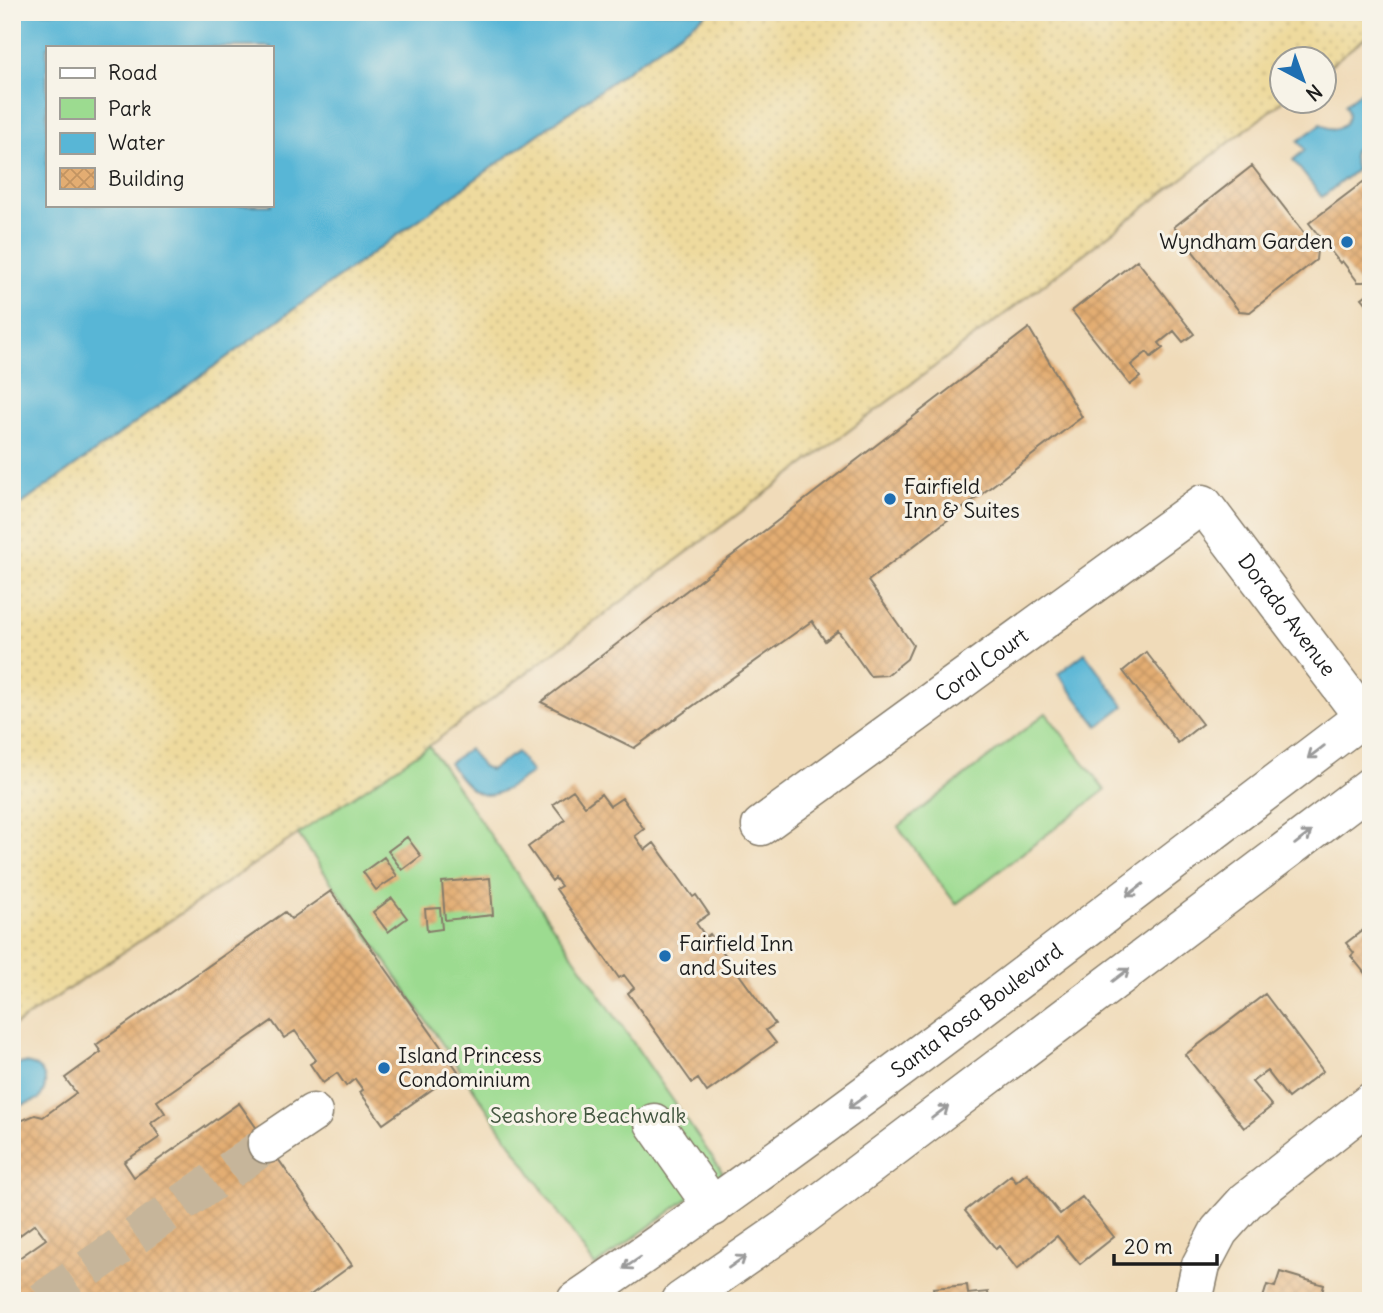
<svg xmlns="http://www.w3.org/2000/svg" width="1383" height="1313" font-family="Delius,sans-serif">
	<style>
		.sand { fill: url(#sand-dots); stroke: #857b5d; stroke-width: 2 }
		.park { fill: #9cdb90; stroke: #5c7c56; stroke-width: 2 }
		.water { fill: #58b6d6; stroke: #3a6979; stroke-width: 2; fill-rule: evenodd }
		.building { fill: url(#building-cross-hatch) }
		.lines { fill: none; stroke-linecap: round; stroke-linejoin: round }
		.minor-tunnel { stroke: #c6b59a; stroke-width: 38; stroke-dasharray: 38 19; stroke-linecap: butt }
		.minor-casing { stroke: #867c6a; stroke-width: 41 }
		.minor { stroke: #fff; stroke-width: 38 }
		.oneway { stroke: #999 }
		.poi-dot { fill: #1f6fb2; stroke: #f7f3e8; stroke-width: 2.5 }
		.labels { text-anchor: middle; stroke-width: 6; stroke-linejoin: round; paint-order: stroke }
		.poi-label { font-size: 21px; fill: #1c1c1c; stroke: #f7f3e8; text-anchor: start }
		.street-label { font-size: 21px; fill: #1c1c1c; stroke: #f7f3e8 }
		.park-label { font-size: 21px; fill: #42553f; stroke: #f7f3e8 }
	</style>
	<defs>
		<pattern id="sand-dots" width="8" height="8" patternUnits="userSpaceOnUse" patternTransform="scale(1.75)"><rect width="8" height="8" fill="#eeda9e"/><path d="M2 2h.1M6 6h.1" fill="none" stroke="#ccba88" stroke-width="1.8" stroke-linecap="round"/></pattern>
		<pattern id="building-cross-hatch" width="8" height="8" patternUnits="userSpaceOnUse" patternTransform="scale(1.75)"><rect width="8" height="8" fill="#e3ad72"/><path d="M0 0l8 8M0 8l8-8" fill="none" stroke="#c29462"/></pattern>
	</defs>
	<rect width="100%" height="100%" fill="#f7f3e8"/>
	<filter id="ink" filterUnits="userSpaceOnUse"><feTurbulence type="fractalNoise" baseFrequency=".0143" numOctaves="2"/><feDisplacementMap in="SourceGraphic" scale="14" xChannelSelector="R" yChannelSelector="G"/><feConvolveMatrix kernelMatrix="1 2 1 2 8 2 1 2 1" color-interpolation-filters="sRGB"/></filter>
	<filter id="wash" filterUnits="userSpaceOnUse"><feTurbulence type="fractalNoise" baseFrequency=".00686" numOctaves="4" result="noise"/><feDisplacementMap in="SourceGraphic" scale="28" xChannelSelector="R" yChannelSelector="G"/><feGaussianBlur stdDeviation="1.57" result="paint"/><feColorMatrix in="noise" values="0 0 0 0 0 0 0 0 0 0 0 0 0 0 0 0 0 1.4 0 .05"/><feComposite in="paint" operator="in"/></filter>
	<g filter="url(#wash)">
		<rect width="100%" height="100%" fill="#f0dbb9"/>
		<path class="sand" d="M 709,12 L 1371,12 L 1371,33 L 1324,70 L 1324,60 L 1282,60 L 1282,102 L 1026,298 L 429,746 L 12,1027 L 12,511 Z"/>
		<path class="park" d="M 1046,713 L 1105,790 L 956,904 L 898,827 Z
			M 429,746 L 723,1173 L 595,1266 L 298,834 Z"/>
		<path class="water" d="M 12,12 L 709,12 L 12,511 ZM 47,47 L 271,47 L 271,205 L 47,205 Z
			M 1371,84 L 1371,142 L 1363,143 L 1354,151 L 1353,157 L 1356,170 L 1322,197 L 1293,160 L 1305,150 L 1298,141 L 1321,124 C 1337,136 1355,123 1345,104 Z
			M 1085,653 L 1124,706 L 1098,726 L 1058,674 Z
			M 469,749 L 482,766 L 490,770 L 517,752 L 532,773 C 490,801 480,807 449,763 Z
			M 24,1063 C 45,1065 51,1082 39,1099 L 12,1109 L 12,1065 Z"/>
		<g id="blocks">
			<path class="building" d="M 1252,166 L 1317,250 L 1316,260 L 1250,312 L 1239,311 L 1174,227 Z
				M 1371,176 L 1371,277 L 1364,282 L 1358,282 L 1342,261 L 1340,263 L 1309,223 Z
				M 1137,260 L 1194,334 L 1183,342 L 1174,331 L 1159,343 L 1163,348 L 1151,357 L 1147,352 L 1131,365 L 1140,377 L 1130,385 L 1072,311 Z
				M 1371,291 L 1371,309 L 1362,298 Z
				M 1029,328 L 1082,417 L 868,581 L 913,645 L 907,659 L 887,675 L 870,676 L 838,631 L 825,641 L 812,621 L 634,748 L 541,702 Z
				M 1146,652 L 1202,724 L 1178,743 L 1123,671 Z
				M 573,790 L 585,806 L 601,794 L 610,806 L 622,798 L 644,829 L 635,836 L 645,850 L 654,843 L 693,897 L 696,895 L 709,914 L 696,923 L 706,937 L 710,934 L 775,1024 L 766,1030 L 776,1043 L 707,1092 L 698,1079 L 692,1083 L 628,993 L 634,988 L 624,975 L 619,978 L 556,889 L 561,886 L 555,878 L 552,881 L 528,847 L 565,820 L 553,804 Z
				M 407,837 L 421,856 L 402,870 L 388,851 Z
				M 384,857 L 397,876 L 376,890 L 363,872 Z
				M 490,878 L 493,915 L 445,920 L 442,882 Z
				M 331,891 L 458,1071 L 383,1124 L 360,1092 L 363,1090 L 355,1079 L 346,1086 L 337,1073 L 323,1083 L 310,1064 L 316,1060 L 295,1031 L 284,1038 L 272,1021 L 157,1101 L 165,1113 L 151,1123 L 160,1137 L 124,1162 L 134,1177 L 239,1103 L 352,1265 L 302,1301 L 12,1301 L 12,1263 L 46,1239 L 35,1224 L 12,1241 L 12,1138 L 16,1135 L 16,1128 L 20,1121 L 35,1115 L 43,1117 L 76,1093 L 65,1078 L 101,1052 L 96,1045 L 285,912 L 291,919 Z
				M 392,898 L 407,918 L 388,932 L 373,912 Z
				M 440,908 L 442,929 L 427,931 L 425,909 Z
				M 1371,924 L 1371,981 L 1351,956 L 1354,953 L 1346,943 Z
				M 1265,994 L 1323,1071 L 1288,1098 L 1267,1071 L 1252,1082 L 1272,1106 L 1244,1128 L 1185,1055 Z
				M 1027,1173 L 1060,1214 L 1082,1197 L 1114,1237 L 1080,1264 L 1057,1236 L 1017,1269 L 999,1246 L 996,1249 L 965,1211 L 1011,1175 L 1016,1182 Z
				M 1280,1272 L 1324,1285 L 1320,1301 L 1262,1301 L 1267,1285 L 1275,1287 Z
				M 967,1285 L 968,1294 L 988,1292 L 989,1301 L 916,1301 L 915,1298 L 934,1296 L 933,1288 Z"/>
		</g>
	</g>
	<g filter="url(#ink)">
		<use href="#blocks" fill-opacity="0" stroke="#867c6a" stroke-width="2"/>
		<g class="lines">
			<path class="minor-tunnel" d="M 42,1301 L 267,1144"/>
			<g class="minor-casing">
				<g id="minor">
					<path id="s1" d="M 761,826 L 1203,504 L 1371,727"/>
					<path d="M 654,1123 L 713,1207"/>
					<path d="M 267,1144 L 313,1113"/>
					<path id="s2" d="M 576,1301 C 849,1115 1108,910 1371,711"/>
					<path d="M 681,1301 L 791,1225 L 1371,786"/>
					<path d="M 1193,1301 L 1201,1265 L 1219,1231 L 1246,1201 L 1371,1102"/>
				</g>
			</g>
			<use href="#minor" class="minor"/>
		</g>
		<defs><path id="oneway-shaft" d="M-6 0H5M1.5-3L5.5 0L1.5 3" fill="none" stroke-width="1.6" stroke-linecap="round" stroke-linejoin="round" transform="scale(1.75)"/></defs>
		<g class="oneway">
			<use href="#oneway-shaft" transform="translate(1316 752) rotate(143)"/>
			<use href="#oneway-shaft" transform="translate(1303 838) rotate(-37)"/>
			<use href="#oneway-shaft" transform="translate(1135 890) rotate(143)"/>
			<use href="#oneway-shaft" transform="translate(1121 975) rotate(-37)"/>
			<use href="#oneway-shaft" transform="translate(857 1102) rotate(144)"/>
			<use href="#oneway-shaft" transform="translate(940 1112) rotate(-37)"/>
			<use href="#oneway-shaft" transform="translate(737 1262) rotate(-35)"/>
			<use href="#oneway-shaft" transform="translate(632 1263) rotate(146)"/>
		</g>
	</g>
	<g class="poi-dot">
		<circle cx="1347" cy="242" r="7"/>
		<circle cx="890" cy="499" r="7"/>
		<circle cx="665" cy="956" r="7"/>
		<circle cx="384" cy="1068" r="7"/>
	</g>
	<g class="labels">
		<g class="poi-label">
			<text x="1333" y="249" text-anchor="end">Wyndham Garden</text>
			<text x="904" y="494">Fairfield<tspan x="904" dy="24">Inn &amp; Suites</tspan></text>
			<text x="679" y="951">Fairfield Inn<tspan x="679" dy="24">and Suites</tspan></text>
			<text x="398" y="1063">Island Princess<tspan x="398" dy="24">Condominium</tspan></text>
		</g>
		<g class="street-label">
			<text dy="7" stroke="none"><textPath href="#s1" startOffset="686">Dorado Avenue</textPath></text>
			<text dy="7" stroke="none"><textPath href="#s1" startOffset="273">Coral Court</textPath></text>
			<text dy="7" stroke="none"><textPath href="#s2" startOffset="495">Santa Rosa Boulevard</textPath></text>
		</g>
		<g class="park-label">
			<text x="588" y="1123">Seashore Beachwalk</text>
		</g>
	</g>
	<rect width="1383" height="1313" fill="none" stroke="#f7f3e8" stroke-width="42"/>
	<rect x="46" y="46" width="228" height="161" fill="#f7f3e8" stroke="#9f9d96" stroke-width="2"/>
	<rect x="60" y="68" width="35" height="10" fill="#ffffff" stroke="#9f9d96" stroke-width="2"/>
	<text x="108" y="80" font-size="21" fill="#1c1c1c">Road</text>
	<rect x="60" y="98" width="35" height="21" fill="#9cdb90" stroke="#9f9d96" stroke-width="2"/>
	<text x="108" y="116" font-size="21" fill="#1c1c1c">Park</text>
	<rect x="60" y="133" width="35" height="21" fill="#58b6d6" stroke="#9f9d96" stroke-width="2"/>
	<text x="108" y="150" font-size="21" fill="#1c1c1c">Water</text>
	<rect x="60" y="168" width="35" height="21" fill="url(#building-cross-hatch)" stroke="#9f9d96" stroke-width="2"/>
	<text x="108" y="186" font-size="21" fill="#1c1c1c">Building</text>
	<g transform="translate(1303 80) rotate(139)"><circle r="33" fill="#f7f3e8" stroke="#9f9d96" stroke-width="2"/>
	<path d="M0-5L12 26L0 18L-12 26Z" fill="#1f6fb2"/>
	<text y="-10" font-size="19" font-weight="bold" text-anchor="middle" fill="#1c1c1c">N</text>
	</g>
	<path d="M1114 1254v10h103v-10" fill="none" stroke="#1c1c1c" stroke-width="3.5"/>
	<text x="1124" y="1254" font-size="21" fill="#1c1c1c" stroke="#f7f3e8" stroke-width="5" paint-order="stroke">20 m</text>
</svg>
